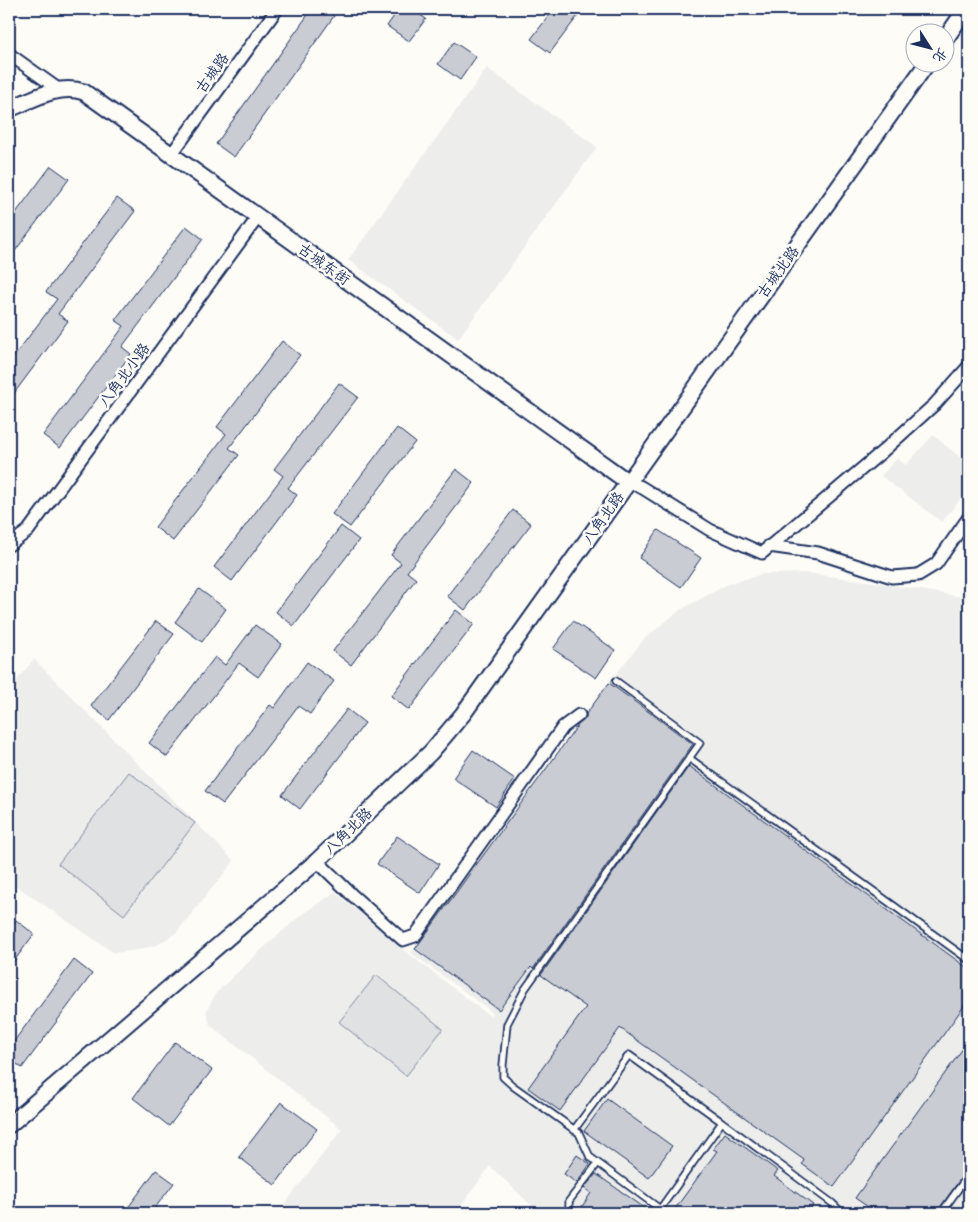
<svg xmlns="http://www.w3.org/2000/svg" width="978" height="1222" font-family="'Comic Neue','LXGW WenKai TC',sans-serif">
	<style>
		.built { fill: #edeeec }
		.garden { fill: #e0e1e3; stroke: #7e88a0 }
		.building { fill: #c9ccd3; stroke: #1b2f5e }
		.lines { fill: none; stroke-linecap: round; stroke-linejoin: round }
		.lane-casing { stroke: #1b2f5e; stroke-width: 9 }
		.street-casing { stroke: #1b2f5e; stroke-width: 15 }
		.secondary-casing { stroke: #1b2f5e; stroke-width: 19 }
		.lane { stroke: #fdfcf7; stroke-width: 5.5 }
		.street { stroke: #fdfcf7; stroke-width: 11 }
		.secondary { stroke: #fdfcf7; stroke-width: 15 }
		.labels { text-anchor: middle; stroke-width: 5; stroke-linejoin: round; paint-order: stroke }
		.street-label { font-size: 15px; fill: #1b2f5e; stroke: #fdfcf7 }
	</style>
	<rect width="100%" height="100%" fill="#fdfcf7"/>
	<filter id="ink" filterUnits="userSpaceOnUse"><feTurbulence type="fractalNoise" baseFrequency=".02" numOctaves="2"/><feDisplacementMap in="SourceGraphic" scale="10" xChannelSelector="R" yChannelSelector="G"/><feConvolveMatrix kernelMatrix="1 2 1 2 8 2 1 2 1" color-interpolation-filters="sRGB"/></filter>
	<g filter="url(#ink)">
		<path class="built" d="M 487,68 L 597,147 L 458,339 L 348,260 Z
			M 933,435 L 969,465 L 969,488 L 942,522 L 881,476 L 897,458 L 906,465 Z
			M 806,573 L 873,582 L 969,598 L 969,1213 L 539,1213 L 490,1166 L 456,1213 L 278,1213 L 342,1129 L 210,1025 L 206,1012 L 216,993 L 260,951 L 301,915 L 335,892 L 405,951 L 490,1016 L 492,1012 L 411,953 L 609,683 L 644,639 L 680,610 L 728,584 L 763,574 Z
			M 34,659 L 234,861 L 176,933 L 157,945 L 138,950 L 114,953 L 9,881 L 9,690 Z"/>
		<path class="garden" d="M 129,772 L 195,823 L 124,915 L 58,864 Z
			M 376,975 L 443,1029 L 406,1076 L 339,1022 Z"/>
		<path class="building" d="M 312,9 L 324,9 L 334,16 L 234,157 L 216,144 Z
			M 399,9 L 412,9 L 426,19 L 409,41 L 387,26 Z
			M 554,9 L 583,9 L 550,53 L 531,39 Z
			M 454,42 L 476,57 L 460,80 L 438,64 Z
			M 51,166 L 69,179 L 9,259 L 9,222 Z
			M 117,198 L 135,211 L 58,314 L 68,321 L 9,400 L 9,363 L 57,299 L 46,292 Z
			M 186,226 L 203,239 L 122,347 L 131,354 L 60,448 L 43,435 L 124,326 L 115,320 Z
			M 282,341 L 300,355 L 229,448 L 239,455 L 173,541 L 155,527 L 226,434 L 217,427 Z
			M 339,383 L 358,397 L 288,488 L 297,495 L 232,581 L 214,567 L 283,476 L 274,469 Z
			M 397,428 L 415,442 L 350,527 L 332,514 Z
			M 456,469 L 474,483 L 407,572 L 416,579 L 351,665 L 333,651 L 401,563 L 391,555 Z
			M 513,510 L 531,524 L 465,610 L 447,596 Z
			M 341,526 L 359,540 L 294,626 L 276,612 Z
			M 658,530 L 701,558 L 681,587 L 639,558 Z
			M 199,589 L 226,609 L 202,642 L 175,622 Z
			M 456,610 L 474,624 L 409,710 L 391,696 Z
			M 156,621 L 174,634 L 109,720 L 91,706 Z
			M 573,621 L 615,650 L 596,678 L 553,649 Z
			M 255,625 L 282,644 L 258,677 L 239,663 L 167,757 L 149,743 L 215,657 L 225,665 Z
			M 307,662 L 334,681 L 310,714 L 298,706 L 223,804 L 205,791 L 270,705 L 274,708 Z
			M 609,683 L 693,744 L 533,969 L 531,967 L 499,1010 L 415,949 L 578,725 L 586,718 L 586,714 Z
			M 347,709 L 365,723 L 300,809 L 282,795 Z
			M 473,750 L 515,779 L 496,807 L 453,778 Z
			M 689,766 L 969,969 L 969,999 L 834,1187 L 802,1164 L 804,1160 L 620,1028 L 560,1111 L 528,1088 L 586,1007 L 541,975 Z
			M 397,836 L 439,864 L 420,893 L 377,864 Z
			M 16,920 L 34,934 L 9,968 L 9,931 Z
			M 74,960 L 92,974 L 22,1068 L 9,1058 L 9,1048 Z
			M 969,1040 L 969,1167 L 936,1213 L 877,1213 L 855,1198 Z
			M 175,1042 L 212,1070 L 169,1126 L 133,1098 Z
			M 607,1099 L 672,1146 L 649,1178 L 584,1131 Z
			M 281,1102 L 317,1129 L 275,1185 L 239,1157 Z
			M 725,1133 L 778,1171 L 774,1176 L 813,1205 L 807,1213 L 672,1213 L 717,1151 L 713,1149 Z
			M 577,1155 L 590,1164 L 577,1183 L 564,1174 Z
			M 156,1170 L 174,1183 L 151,1213 L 124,1213 Z
			M 596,1174 L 652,1213 L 588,1213 L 581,1208 L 591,1193 L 584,1188 Z"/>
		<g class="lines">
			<g class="lane-casing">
				<path id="lane" d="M 616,681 L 700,743 L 525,989 L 507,1024 L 503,1065 L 503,1077 L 513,1086 L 579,1133 L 590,1157 L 660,1209 L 722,1122 L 832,1203 L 842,1213
					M 689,758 L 969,960
					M 574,1130 L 629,1055 L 722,1122
					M 574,1213 L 569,1208 L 569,1201 L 598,1163
					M 941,1213 L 969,1174"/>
			</g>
			<g class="street-casing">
				<path id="street" d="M 9,54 L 58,89
					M 171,155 L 277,9
					M 628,482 L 641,487 L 710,530 L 762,553 L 883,451 L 935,404 L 969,366
					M 9,545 L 28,531 L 258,217
					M 769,546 L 818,553 L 892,577 L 918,575 L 936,564 L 969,517
					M 317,861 L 351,894 L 403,940 L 415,936 L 563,727 L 579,715"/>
			</g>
			<g class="secondary-casing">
				<path id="secondary" d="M 946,38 L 966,9
					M 9,109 C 32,100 58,83 84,92 L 628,482
					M 9,1125 L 317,861 L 431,752 L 463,714 L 928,62"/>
			</g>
			<use href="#lane" class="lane"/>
			<use href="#street" class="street"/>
			<use href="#secondary" class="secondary"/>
		</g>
	</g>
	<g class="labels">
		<g class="street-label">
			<text transform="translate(212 73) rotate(-54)" y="5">古城路</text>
			<text transform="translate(324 264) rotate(36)" y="5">古城东街</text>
			<text transform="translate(778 272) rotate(-54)" y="5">古城北路</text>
			<text transform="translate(124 375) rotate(-54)" y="5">八角北小路</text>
			<text transform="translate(603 518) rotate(-55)" y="5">八角北路</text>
			<text transform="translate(348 831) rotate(-44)" y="5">八角北路</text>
		</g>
	</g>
	<rect width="978" height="1222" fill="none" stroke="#fdfcf7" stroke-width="30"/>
	<rect x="15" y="15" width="948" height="1192" fill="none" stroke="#1b2f5e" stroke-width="2" filter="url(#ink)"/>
	<g transform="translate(930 48) rotate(126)"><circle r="24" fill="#fdfcf7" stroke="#a3aaba"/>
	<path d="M0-4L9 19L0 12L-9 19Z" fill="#1b2f5e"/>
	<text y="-8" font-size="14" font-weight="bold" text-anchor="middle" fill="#1b2f5e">北</text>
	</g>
</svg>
